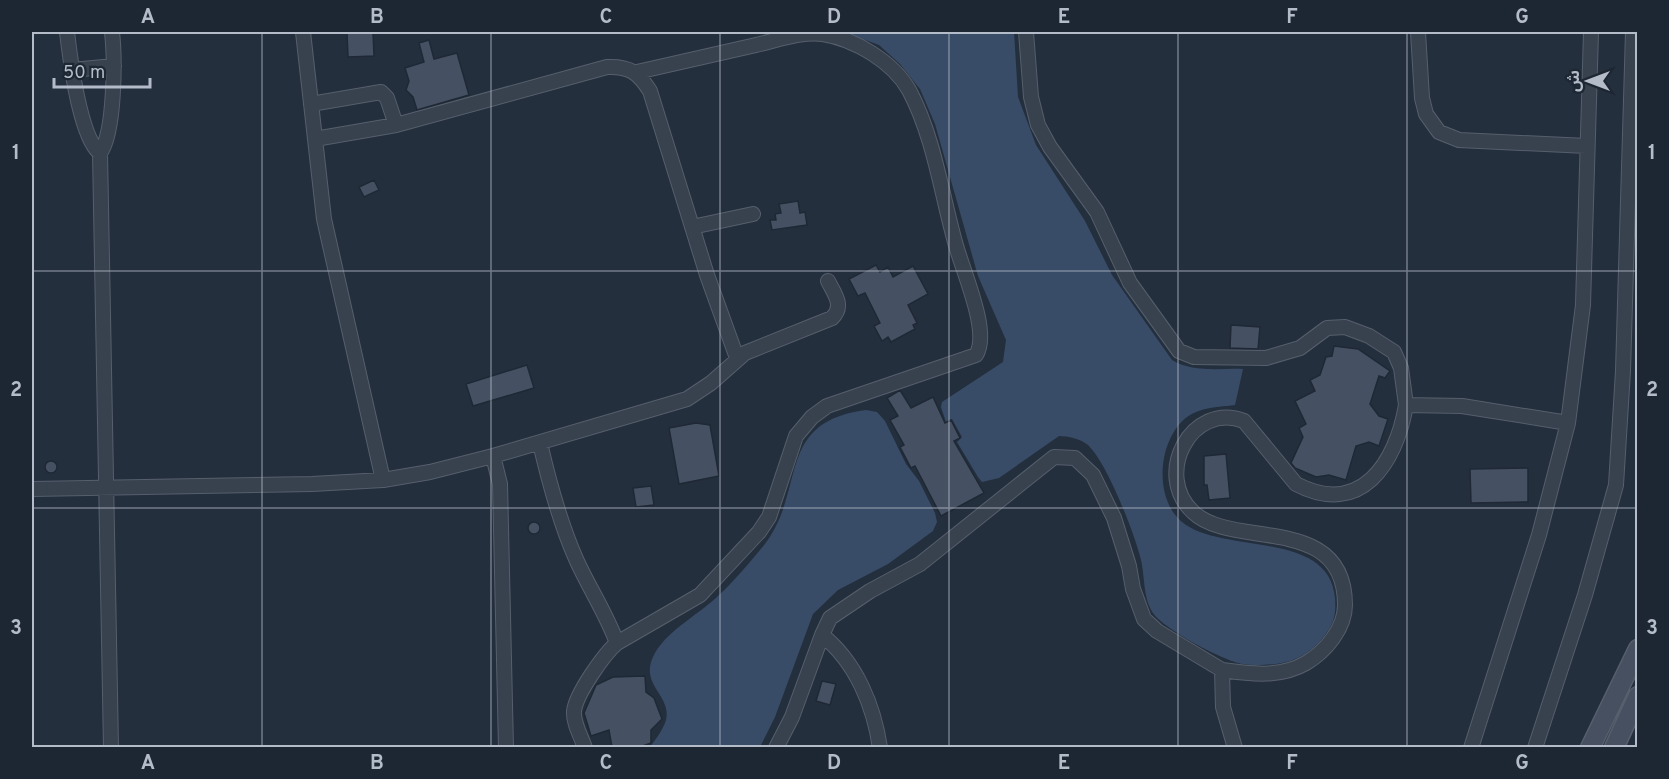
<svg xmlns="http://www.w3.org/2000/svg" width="1669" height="779" font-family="Overpass,'Noto Sans Arabic',sans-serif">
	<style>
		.water { fill: #394c67 }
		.building { fill: #455162; stroke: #1f2835; stroke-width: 1.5 }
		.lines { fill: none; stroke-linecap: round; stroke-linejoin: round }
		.street-casing { stroke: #565f6c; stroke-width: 16 }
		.secondary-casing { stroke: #565f6c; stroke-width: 21 }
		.street { stroke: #38414e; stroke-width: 14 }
		.secondary { stroke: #465061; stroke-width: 18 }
		.grid { fill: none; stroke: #b4bcc9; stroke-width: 1.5; stroke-opacity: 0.55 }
		.neatline { fill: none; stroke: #b4bcc9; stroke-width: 2 }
		.grid-label { font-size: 20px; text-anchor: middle; font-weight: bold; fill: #b4bcc9 }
	</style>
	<rect width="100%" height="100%" fill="#242f3e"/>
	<path class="water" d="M 844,32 L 1014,32 L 1018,97 L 1036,145 L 1085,221 L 1112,275 L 1172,360 C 1193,373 1219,368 1243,369 L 1235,405 C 1220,407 1200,407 1187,417 C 1158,439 1153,498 1182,522 C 1222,555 1329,529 1335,598 C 1336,612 1335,621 1327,632 C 1315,650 1297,662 1275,664 C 1265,665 1253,666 1243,664 C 1223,661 1164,629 1153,613 C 1143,598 1145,577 1141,560 C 1135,534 1107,463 1088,445 C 1081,439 1068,436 1059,436 L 999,478 L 982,482 L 978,477 L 957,442 L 962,437 L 952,419 L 946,422 L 941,407 L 942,402 L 1003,362 L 1006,340 L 978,276 L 935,124 L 920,89 L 900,64 L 879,45 Z
		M 866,410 L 877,412 L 885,421 L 906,464 L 919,481 L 935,513 L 937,522 L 933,531 L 888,564 L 838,590 L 813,614 L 775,717 L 760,747 L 650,747 C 656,739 663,730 666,720 C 672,694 637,685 655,653 C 669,629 700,614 719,595 C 735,580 751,561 765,544 C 807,488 775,422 866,410 Z"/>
	<path class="building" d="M 352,32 L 373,32 L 374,56 L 348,57 L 347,33 Z
		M 429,40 L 434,59 L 457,53 L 469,95 L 417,110 L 413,97 L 406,90 L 409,81 L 405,68 L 424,62 L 419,43 Z
		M 374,180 L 379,190 L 364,197 L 359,187 Z
		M 798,201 L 800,213 L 805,212 L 807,225 L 772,230 L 770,220 L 776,220 L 775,214 L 781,213 L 779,204 Z
		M 876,265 L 880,272 L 888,267 L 893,277 L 913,266 L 928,294 L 908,305 L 917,323 L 913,325 L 915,329 L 891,342 L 888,337 L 882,341 L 874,326 L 880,323 L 865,293 L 858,296 L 849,279 Z
		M 1231,325 L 1260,327 L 1258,349 L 1230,348 Z
		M 1334,346 L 1358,349 L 1390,371 L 1385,378 L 1379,376 L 1370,404 L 1379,416 L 1388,419 L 1379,446 L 1369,442 L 1356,446 L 1346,480 L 1329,475 L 1316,477 L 1295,468 L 1291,463 L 1303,437 L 1299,428 L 1306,424 L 1295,401 L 1315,391 L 1310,380 L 1320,375 L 1326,357 L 1332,356 Z
		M 527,365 L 534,388 L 473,406 L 466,384 Z
		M 900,390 L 911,408 L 933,397 L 945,423 L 951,420 L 960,438 L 954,441 L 984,493 L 941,516 L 915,466 L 911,468 L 900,447 L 904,445 L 890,420 L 898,416 L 887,398 Z
		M 696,423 L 710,425 L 719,476 L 679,484 L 669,428 Z
		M 1226,454 L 1230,498 L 1209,500 L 1207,485 L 1204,485 L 1204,456 Z
		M45 467a6 6 0 1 1 12 0a6 6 0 1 1-12 0Z
		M 1528,468 L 1528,502 L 1471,503 L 1470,469 Z
		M 651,486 L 654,505 L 636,507 L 633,488 Z
		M528 528a6 6 0 1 1 12 0a6 6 0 1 1-12 0Z
		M 645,676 L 646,692 L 654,698 L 662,719 L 651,730 L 651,743 L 640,747 L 612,747 L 609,730 L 591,736 L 584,713 L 596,685 L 613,677 Z
		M 822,681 L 836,684 L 830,705 L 816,701 Z"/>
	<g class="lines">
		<g class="street-casing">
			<path id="street" d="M 67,32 C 70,58 80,138 100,153
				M 303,32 L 324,219 L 383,480
				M 1026,32 L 1031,97 L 1038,125 L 1050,147 L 1097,212 L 1130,283 L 1179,351 L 1194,357 L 1266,358 L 1300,348 L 1327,328 L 1345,327 L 1369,336 L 1394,352 L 1401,368 L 1406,405
				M 1418,32 L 1422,98 L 1426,114 L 1439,132 L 1459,140 L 1587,146
				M 72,70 L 114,66
				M 311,104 L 381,92 L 387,98 L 396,125
				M 315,139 L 396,125 L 607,67 C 629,66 638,72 650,91 L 707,275 L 737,358
				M 692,227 L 753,214
				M 540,443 C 549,482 560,523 576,559 C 589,588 606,613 617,643
				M 493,456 L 500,484 L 506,748
				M 32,489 L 312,484 L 383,480 L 430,472 L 493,456 L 687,399 L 711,383 L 745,353 L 832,318 C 845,306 834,293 828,281
				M 111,748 L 100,153 C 115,133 115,58 112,32
				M 585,748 C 581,736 573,723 574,711 C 576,694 604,654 617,643 L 700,595 L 759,532 L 769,517 L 796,436 L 812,417 L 827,406 L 976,355 C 991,332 962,270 955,242 C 941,192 934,137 909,90 C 893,62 855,39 823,34 C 802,31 778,40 756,45 C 716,54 676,63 637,72
				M 776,748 L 792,717 L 822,635
				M 880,748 C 874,706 856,662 822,635 L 830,618 L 870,591 L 920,564 L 1054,457 L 1075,458 L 1093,475 L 1114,518 L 1129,566 L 1133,589 L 1144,619 L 1157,631 L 1222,670
				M 1235,748 L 1223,707 L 1222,670 C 1251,674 1280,678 1306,663 C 1326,651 1345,628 1345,605 C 1345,512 1232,550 1193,512 C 1153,475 1191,401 1244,421 L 1296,484 C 1361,518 1396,463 1406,405 L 1462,406 L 1568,423
				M 1471,748 L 1539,535 L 1568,423 L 1583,305 L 1591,32
				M 1535,748 L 1585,595 L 1616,485 L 1623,371 L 1633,32"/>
		</g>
		<g class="secondary-casing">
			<path id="secondary" d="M 1590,748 L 1638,649
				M 1614,748 L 1638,696"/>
		</g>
		<use href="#street" class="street"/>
		<use href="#secondary" class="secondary"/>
	</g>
	<path class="grid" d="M 262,32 L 262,748M 491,32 L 491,748M 720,32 L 720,748M 949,32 L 949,748M 1178,32 L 1178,748M 1407,32 L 1407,748M 32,271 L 1638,271M 32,508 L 1638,508"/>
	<rect width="1669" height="779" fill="none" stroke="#1d2633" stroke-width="66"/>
	<g transform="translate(1588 81) rotate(270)" stroke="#1d2633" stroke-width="4.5" paint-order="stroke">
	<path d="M0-4.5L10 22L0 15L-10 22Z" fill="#b4bcc9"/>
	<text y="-9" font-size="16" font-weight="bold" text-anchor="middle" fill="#b4bcc9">ش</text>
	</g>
	<path d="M54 78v9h96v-9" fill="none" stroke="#b4bcc9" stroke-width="3"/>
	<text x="63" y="78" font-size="18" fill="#b4bcc9" stroke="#1d2633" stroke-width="4.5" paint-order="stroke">50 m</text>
	<rect x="33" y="33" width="1603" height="713" class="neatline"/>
	<g class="grid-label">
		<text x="148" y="23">A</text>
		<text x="377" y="23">B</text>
		<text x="606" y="23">C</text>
		<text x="834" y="23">D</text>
		<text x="1064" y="23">E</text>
		<text x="1292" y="23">F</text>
		<text x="1522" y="23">G</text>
		<text x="16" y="159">1</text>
		<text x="1652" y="159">1</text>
		<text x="16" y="396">2</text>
		<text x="1652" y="396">2</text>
		<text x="16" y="634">3</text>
		<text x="1652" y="634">3</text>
		<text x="148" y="769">A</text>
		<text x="377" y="769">B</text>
		<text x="606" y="769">C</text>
		<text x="834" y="769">D</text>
		<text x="1064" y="769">E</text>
		<text x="1292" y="769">F</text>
		<text x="1522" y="769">G</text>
	</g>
</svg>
